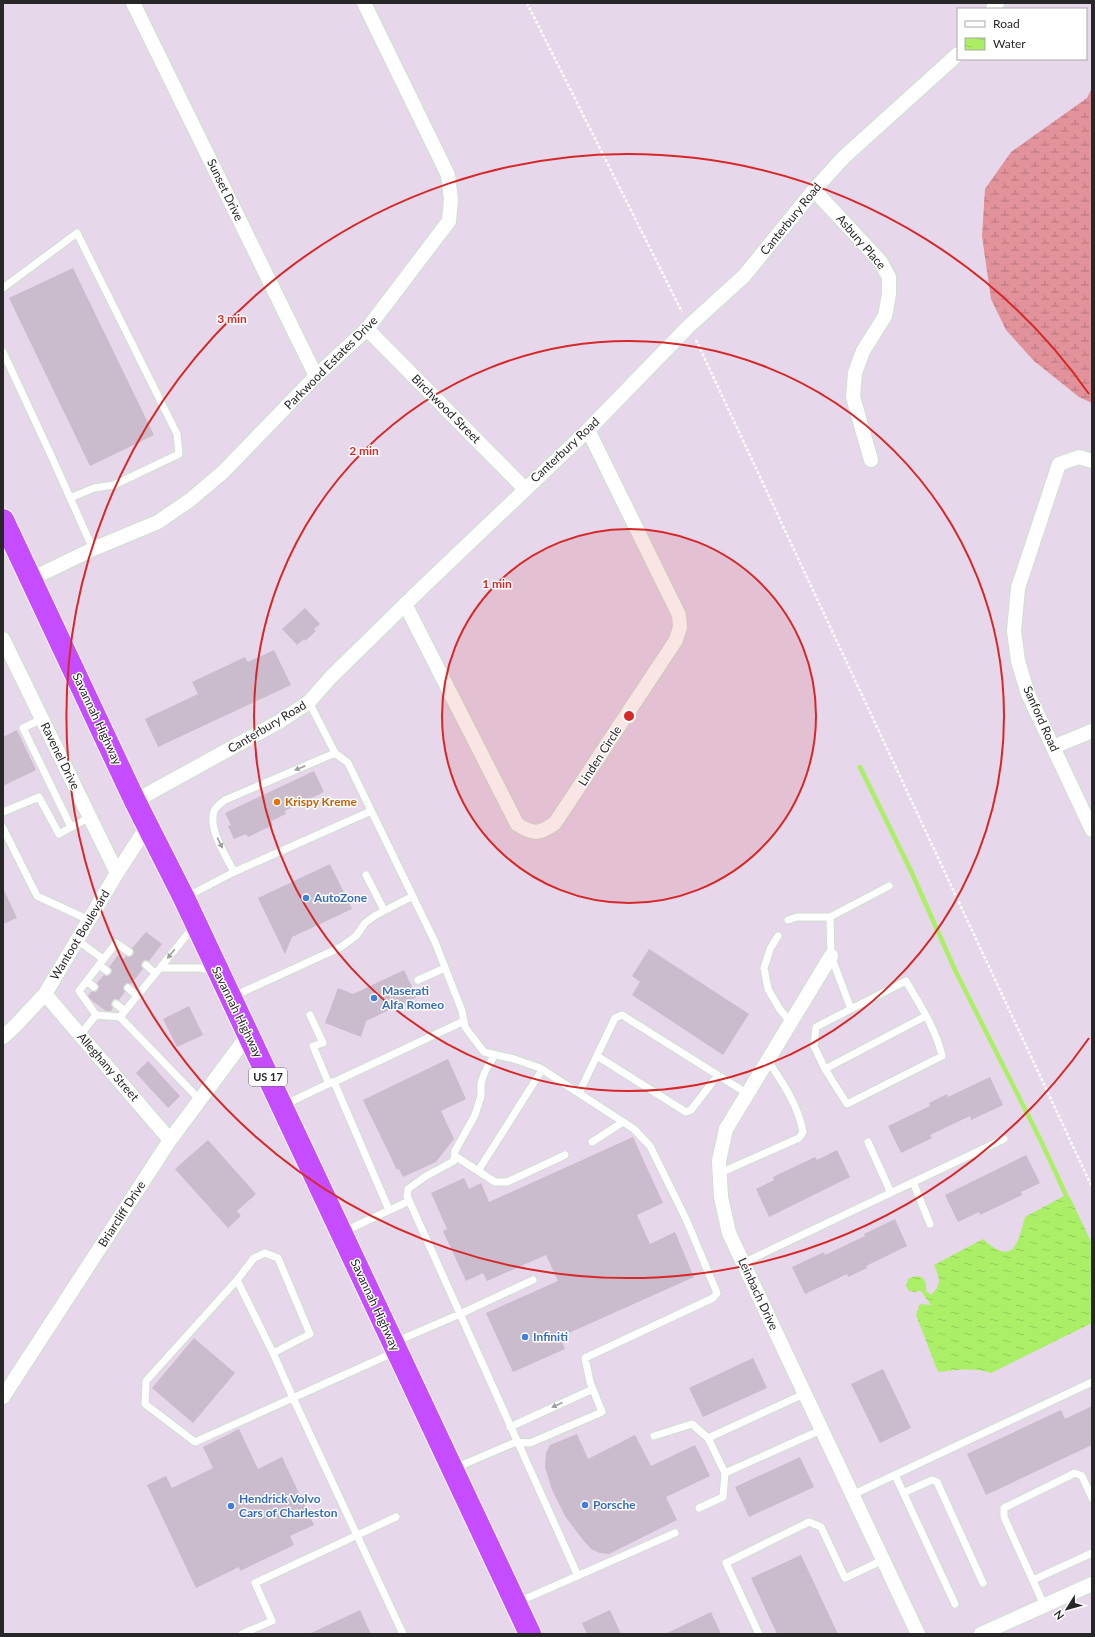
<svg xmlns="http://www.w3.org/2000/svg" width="1095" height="1637" font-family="Lato,sans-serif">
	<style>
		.wetland { fill: url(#wetland-marsh) }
		.water { fill: url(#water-ripples) }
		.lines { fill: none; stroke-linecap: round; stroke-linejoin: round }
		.stream { stroke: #abef67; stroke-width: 4.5 }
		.building { fill: #cabccc }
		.lane-casing { stroke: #cde1ce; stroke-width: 9 }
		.street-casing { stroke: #cde1ce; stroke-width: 16 }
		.highway-casing { stroke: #fff; stroke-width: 24 }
		.path { stroke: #fff; stroke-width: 2.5; stroke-dasharray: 3 2; stroke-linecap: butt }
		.lane { stroke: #fff; stroke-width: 7 }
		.street { stroke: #fff; stroke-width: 14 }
		.highway { stroke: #c54dff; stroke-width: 22 }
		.oneway { fill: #9e9e9e }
		.ring { fill: none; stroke: #d62828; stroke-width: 2 }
		.food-dot { fill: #e8710a; stroke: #fff; stroke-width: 1.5 }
		.shop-dot { fill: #3f7fe0; stroke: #fff; stroke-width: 1.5 }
		.labels { text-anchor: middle; stroke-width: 3; stroke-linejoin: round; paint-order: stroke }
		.shield { fill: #fff; stroke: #686868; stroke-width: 1 }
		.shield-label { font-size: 11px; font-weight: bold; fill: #272727 }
		.street-label { font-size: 12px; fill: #272727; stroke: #fff }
		.food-label { font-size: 12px; font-weight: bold; fill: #c56008; stroke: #fff; text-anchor: start }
		.shop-label { font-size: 12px; font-weight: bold; fill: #366cbe; stroke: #fff; text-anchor: start }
		.centre { fill: #d62828; stroke: #fff; stroke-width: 2 }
		.ring-label { font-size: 12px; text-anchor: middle; font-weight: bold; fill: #d62828; stroke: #fff; stroke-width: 3; stroke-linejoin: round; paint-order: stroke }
	</style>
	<defs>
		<pattern id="wetland-marsh" width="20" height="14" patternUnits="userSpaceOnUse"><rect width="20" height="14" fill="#e2929a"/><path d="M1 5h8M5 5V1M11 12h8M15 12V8" fill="none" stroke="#b7777e"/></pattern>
		<pattern id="water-ripples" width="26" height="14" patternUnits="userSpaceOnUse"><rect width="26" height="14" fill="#abef67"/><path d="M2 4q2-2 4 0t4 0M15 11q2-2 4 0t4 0" fill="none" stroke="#93cd59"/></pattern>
	</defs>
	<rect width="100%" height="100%" fill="#e6d7ea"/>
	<path class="wetland" d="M 1092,88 L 1092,403 L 1079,397 L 1034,361 L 1006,330 L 991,299 L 982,236 L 985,189 L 1011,152 L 1087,98 Z"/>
	<path class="water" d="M 1066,1195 L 1070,1197 L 1092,1244 L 1092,1323 L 991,1373 C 974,1367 955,1370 938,1372 L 916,1315 L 920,1304 L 931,1305 L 921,1291 L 915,1292 L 909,1291 L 906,1286 L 908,1279 C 920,1273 927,1277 926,1291 L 931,1295 C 942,1284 940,1279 934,1265 L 983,1239 C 1013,1267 1018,1244 1025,1217 Z"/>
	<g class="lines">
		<path class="stream" d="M 860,767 L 911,871 L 955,970 L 1040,1139 L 1066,1195"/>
	</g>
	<path class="building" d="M 73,268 L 154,435 L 90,466 L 9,298 Z
		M 305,608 L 320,624 L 314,629 L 316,631 L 305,641 L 304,639 L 297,645 L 282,629 Z
		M 274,650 L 291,685 L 158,747 L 145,719 L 198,694 L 192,682 L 245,657 L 248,662 Z
		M 17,730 L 36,770 L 3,786 L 3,737 Z
		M 314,771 L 324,792 L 285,811 L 286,814 L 271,821 L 273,825 L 248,837 L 246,834 L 234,839 L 228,826 L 231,825 L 225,813 Z
		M 330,864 L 352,909 L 292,937 L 285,954 L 258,898 Z
		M 3,888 L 17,918 L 3,924 Z
		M 146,932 L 162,944 L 149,961 L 145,960 L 142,962 L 141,966 L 143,969 L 131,984 L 127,983 L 124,985 L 123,989 L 125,992 L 119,1000 L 114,999 L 112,1001 L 111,1006 L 113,1008 L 111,1011 L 106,1011 L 91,1000 L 88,996 L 92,991 L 95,992 L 98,990 L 99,986 L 97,983 L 104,975 L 107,976 L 111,974 L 112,969 L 109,967 L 118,955 L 124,959 L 126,956 L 129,957 L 133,955 L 134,952 L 132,948 Z
		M 649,949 L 749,1014 L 723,1055 L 632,995 L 640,982 L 632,976 Z
		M 404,970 L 417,997 L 366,1021 L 361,1037 L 325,1023 L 338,988 L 353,994 Z
		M 189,1006 L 203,1035 L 177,1047 L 163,1019 Z
		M 448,1059 L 466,1099 L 441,1111 L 454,1139 L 436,1162 L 403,1177 L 399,1169 L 397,1170 L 363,1100 Z
		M 148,1061 L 180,1096 L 168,1108 L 136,1073 Z
		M 990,1077 L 1003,1105 L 971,1120 L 970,1116 L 930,1135 L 932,1138 L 901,1153 L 888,1126 L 930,1106 L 929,1103 L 947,1094 L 948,1097 Z
		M 633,1137 L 663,1203 L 637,1215 L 650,1244 L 675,1232 L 694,1277 L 560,1337 L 565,1349 L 513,1372 L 486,1313 L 558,1281 L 546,1255 L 487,1281 L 483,1273 L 466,1281 L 443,1231 L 447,1229 L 431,1193 L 464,1178 L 469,1189 L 481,1183 L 489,1202 Z
		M 208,1140 L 256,1194 L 237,1211 L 241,1216 L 228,1228 L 175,1169 Z
		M 837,1150 L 850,1177 L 769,1217 L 756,1189 L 774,1180 L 773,1177 L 815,1157 L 817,1160 Z
		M 1026,1155 L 1040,1183 L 1021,1192 L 1022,1195 L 980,1215 L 979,1212 L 958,1222 L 945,1195 Z
		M 895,1219 L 907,1246 L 866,1266 L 867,1268 L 848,1277 L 847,1274 L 805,1294 L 792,1267 L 824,1252 L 825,1255 L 865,1236 L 864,1234 Z
		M 194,1338 L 235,1373 L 193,1423 L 152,1388 Z
		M 753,1358 L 767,1388 L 703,1417 L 689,1388 Z
		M 883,1369 L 911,1428 L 880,1443 L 851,1384 Z
		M 1092,1406 L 1092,1445 L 986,1495 L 967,1454 L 1061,1410 L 1065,1419 Z
		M 239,1429 L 258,1469 L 282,1457 L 314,1525 L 290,1536 L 294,1545 L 240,1571 L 239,1567 L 196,1588 L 147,1485 L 166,1476 L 172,1488 L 213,1468 L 203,1447 Z
		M 577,1434 L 588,1459 L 635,1435 L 651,1466 L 695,1445 L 710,1476 L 666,1497 L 677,1520 L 609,1554 L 600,1553 L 591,1549 L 583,1540 L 565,1516 L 552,1490 L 545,1467 L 546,1453 L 550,1445 Z
		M 800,1457 L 814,1487 L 749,1517 L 735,1487 Z
		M 801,1555 L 838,1634 L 777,1634 L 751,1578 Z
		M 360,1610 L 371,1634 L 309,1634 Z
		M 610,1610 L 621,1634 L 587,1634 L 582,1623 Z
		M 711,1612 L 721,1634 L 665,1634 Z"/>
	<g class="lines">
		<g class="lane-casing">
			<path id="lane" d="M 3,288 L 77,233 L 177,434 L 179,454 L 114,485 L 94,488 L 70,498
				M 3,352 L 50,453 L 93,549
				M 309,702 L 335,753 L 348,763 L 435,942 L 462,1011 L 465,1027 L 484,1052 L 514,1059 L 540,1068 L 634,1129 L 650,1146 L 686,1219 L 717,1293 L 713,1298 L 585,1358 L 590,1382 L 602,1412 L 530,1443 L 516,1442 L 455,1468
				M 42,719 L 23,728 L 71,827
				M 3,812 L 39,797 L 59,834 L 90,817
				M 3,828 L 37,896 L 89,920
				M 234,872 C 226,856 208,829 214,811 C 216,807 221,803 225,800 L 335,753
				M 366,875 L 384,910
				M 186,897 L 234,872 L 371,811
				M 830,917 L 889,886
				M 788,920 L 797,917 L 830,917 L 831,956 L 851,1009 L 906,981 C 920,1005 936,1029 942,1056 L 847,1104 L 825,1069 L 814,1046 L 816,1027 L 851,1009
				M 194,926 L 160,968 L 200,968 L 213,971
				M 778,936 L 770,949 L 764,968 L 768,989 L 779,1008 L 791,1023
				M 77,940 L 103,959
				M 99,965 L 107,971
				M 146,965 L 155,973
				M 418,980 L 445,968
				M 87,981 L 94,987
				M 128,988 L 137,996
				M 234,996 L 341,947 L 356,936 L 365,923 L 376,915 L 413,896
				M 116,1004 L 125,1011
				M 96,1015 L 120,1017 L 200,1100
				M 310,1015 L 323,1043 L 313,1046 L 329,1084
				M 120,1017 L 160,968
				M 80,1035 L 96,1015 L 79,991 L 116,943 L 129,952
				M 495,1055 L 489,1064 L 484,1074 L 481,1083 L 481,1096 L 475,1115 L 455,1151 L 454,1161 L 426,1176 L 408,1189 L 407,1196 L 578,1576
				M 597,1056 L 686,1112 L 691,1110 L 718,1075
				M 825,1069 L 926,1016
				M 579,1093 L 615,1018 L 622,1015 L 748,1094
				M 284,1105 L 332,1082
				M 592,1142 L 623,1122
				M 868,1142 L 891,1193
				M 455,1156 L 495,1182 L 507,1182 L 565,1155
				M 478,1171 L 542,1070
				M 720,1173 L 799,1138 L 803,1132 C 798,1105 783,1083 768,1061
				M 913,1182 L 930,1224
				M 389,1210 L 334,1082 L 464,1021
				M 343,1232 L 409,1201
				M 743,1263 L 1004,1139
				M 237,1280 L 273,1353
				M 395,1342 L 460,1314 L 533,1280
				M 395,1352 C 329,1382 262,1412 195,1442 L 145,1404 L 146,1381 L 237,1280 L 254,1258 L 265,1253 L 278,1258 L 310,1334 L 273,1353 L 293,1398 L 403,1634
				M 804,1394 L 708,1438 L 725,1473 L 821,1430
				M 510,1427 L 593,1389
				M 654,1436 L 692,1424 L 708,1438
				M 895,1475 L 955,1604
				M 903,1493 L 932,1480 L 937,1482 L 983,1583
				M 852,1495 L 1092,1382
				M 699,1508 L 723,1497 L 725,1473
				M 1033,1580 L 1092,1553
				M 518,1602 L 675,1533
				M 1044,1605 L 1004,1517 L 1004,1508 L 1075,1473 L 1082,1476 L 1092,1498
				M 242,1634 L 272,1621 L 255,1583 L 396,1517
				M 759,1634 L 726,1563 L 809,1522 L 821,1527 L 845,1578 L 883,1560"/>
		</g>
		<g class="street-casing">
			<path id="street" d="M 133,3 L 316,376
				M 993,9 L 997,3
				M 814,190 L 880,261 L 889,277 L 889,294 L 885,316 L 863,351 L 855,373 L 853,397 L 871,460
				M 367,329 L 525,489
				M 1092,461 L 1079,457 L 1059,464 L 1018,588 L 1014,631 L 1018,661 L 1028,694 L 1092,830
				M 31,579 L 93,549 L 158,522 L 190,500 L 223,472 L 316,376 L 367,329 L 449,221 L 451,200 L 448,175 L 364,3
				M 405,604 L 517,824 C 533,835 540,834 555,823 L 676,640 L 680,627 L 679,615 L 588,430
				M 3,639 L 117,873
				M 1053,747 L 1092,731
				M 135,801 L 282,720 L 309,702 L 331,677 L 425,585 L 588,430 L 689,326 L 744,276 L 814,190 L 844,157 L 958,54
				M 831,956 L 726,1129 L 719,1161 L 721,1197 L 729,1233 L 918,1634
				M 45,994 L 170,1140
				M 3,1037 L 15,1026 L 45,994 L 117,873 L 148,825
				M 3,1397 L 170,1140 L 248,1035
				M 981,1634 L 1092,1584"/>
		</g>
		<g class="highway-casing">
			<path id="highway" d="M 3,520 L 135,801 L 184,898 L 530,1634"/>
		</g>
		<path class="path" d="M 527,3 L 682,312
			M 696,340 L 1092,1187"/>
		<use href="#lane" class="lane"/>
		<use href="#street" class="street"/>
		<use href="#highway" class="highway"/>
	</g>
	<defs><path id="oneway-solid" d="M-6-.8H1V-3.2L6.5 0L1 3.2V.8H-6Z"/></defs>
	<g class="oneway">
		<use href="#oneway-solid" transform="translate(300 768) rotate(157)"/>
		<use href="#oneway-solid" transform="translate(220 843) rotate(64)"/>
		<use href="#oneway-solid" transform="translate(171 954) rotate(129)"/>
		<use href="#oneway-solid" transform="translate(557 1405) rotate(155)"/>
	</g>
	<circle cx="629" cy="716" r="187" fill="#d62828" fill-opacity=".12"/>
	<g class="ring">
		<circle cx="629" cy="716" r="187"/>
		<circle cx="629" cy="716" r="375"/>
		<path d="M1089 1038A562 562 0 1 1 1089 394"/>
	</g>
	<circle class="food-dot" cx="277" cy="802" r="4"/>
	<g class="shop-dot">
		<circle cx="306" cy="898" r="4"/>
		<circle cx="374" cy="998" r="4"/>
		<circle cx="525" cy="1337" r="4"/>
		<circle cx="585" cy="1505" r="4"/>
		<circle cx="231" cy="1506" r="4"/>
	</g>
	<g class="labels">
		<rect class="shield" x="249" y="1068" width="38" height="18" rx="3"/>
		<g class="shield-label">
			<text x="268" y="1081">US 17</text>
		</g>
		<g class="street-label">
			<text transform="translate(225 190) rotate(64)" y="4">Sunset Drive</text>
			<text transform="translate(791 219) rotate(-51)" y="4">Canterbury Road</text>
			<text transform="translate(861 242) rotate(49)" y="4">Asbury Place</text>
			<text transform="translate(331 363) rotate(-45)" y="4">Parkwood Estates Drive</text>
			<text transform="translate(446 409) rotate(45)" y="4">Birchwood Street</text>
			<text transform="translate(565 450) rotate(-43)" y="4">Canterbury Road</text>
			<text transform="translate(97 719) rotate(65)" y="4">Savannah Highway</text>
			<text transform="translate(1041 719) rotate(66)" y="4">Sanford Road</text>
			<text transform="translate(267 727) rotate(-31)" y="4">Canterbury Road</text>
			<text transform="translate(60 756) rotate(64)" y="4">Ravenel Drive</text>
			<text transform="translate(600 756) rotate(-57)" y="4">Linden Circle</text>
			<text transform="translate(80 935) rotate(-59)" y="4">Wantoot Boulevard</text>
			<text transform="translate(237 1012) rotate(64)" y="4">Savannah Highway</text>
			<text transform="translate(108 1067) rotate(49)" y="4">Alleghany Street</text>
			<text transform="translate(122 1214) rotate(-57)" y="4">Briarcliff Drive</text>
			<text transform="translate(758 1294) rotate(65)" y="4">Leinbach Drive</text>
			<text transform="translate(375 1305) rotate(65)" y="4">Savannah Highway</text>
		</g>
		<g class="food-label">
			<text x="285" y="806">Krispy Kreme</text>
		</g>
		<g class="shop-label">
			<text x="314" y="902">AutoZone</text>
			<text x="382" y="995">Maserati<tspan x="382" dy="14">Alfa Romeo</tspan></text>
			<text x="533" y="1341">Infiniti</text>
			<text x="239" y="1503">Hendrick Volvo<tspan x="239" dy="14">Cars of Charleston</tspan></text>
			<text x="593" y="1509">Porsche</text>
		</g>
	</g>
	<circle cx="629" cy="716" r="6" class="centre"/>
	<g class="ring-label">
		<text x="232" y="323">3 min</text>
		<text x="364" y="455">2 min</text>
		<text x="497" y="588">1 min</text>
	</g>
	<rect width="1095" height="1637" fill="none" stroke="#272727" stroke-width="8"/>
	<rect x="957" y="8" width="130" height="52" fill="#ffffff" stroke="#a9a9a9"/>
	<rect x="965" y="21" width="20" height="6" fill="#ffffff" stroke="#a9a9a9"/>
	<text x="993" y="28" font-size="12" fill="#272727">Road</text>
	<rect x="965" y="38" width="20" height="12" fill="url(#water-ripples)" stroke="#a9a9a9"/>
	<text x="993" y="48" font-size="12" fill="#272727">Water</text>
	<g transform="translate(1067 1609) rotate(233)" stroke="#ffffff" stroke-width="3" paint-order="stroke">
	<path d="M0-3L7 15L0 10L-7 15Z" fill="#272727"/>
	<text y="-6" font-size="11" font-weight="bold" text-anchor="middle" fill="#272727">N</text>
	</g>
</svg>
